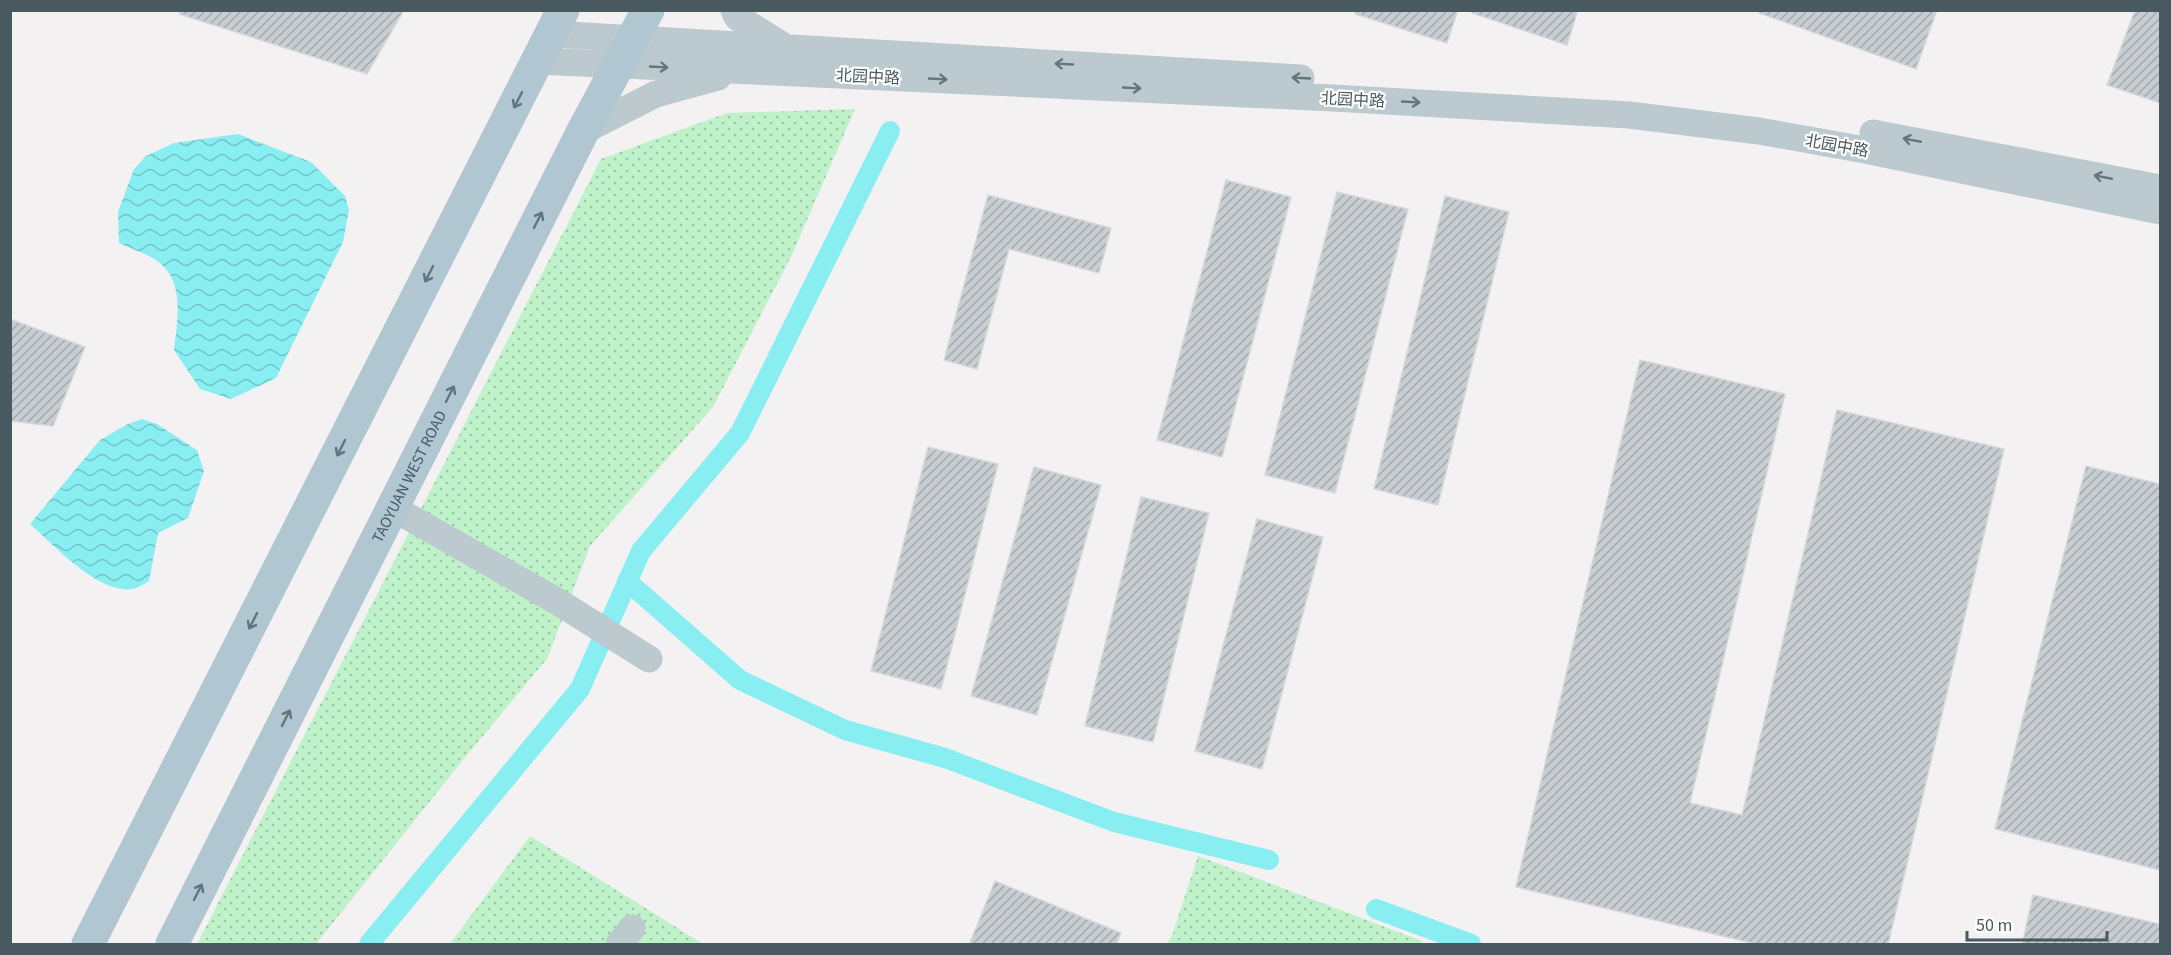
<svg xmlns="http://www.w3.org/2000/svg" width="2171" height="955" font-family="'Source Sans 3','Noto Sans SC',sans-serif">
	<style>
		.grass { fill: url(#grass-dots) }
		.water { fill: url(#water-waves) }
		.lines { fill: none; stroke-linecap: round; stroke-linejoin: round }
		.canal { stroke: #89eef1; stroke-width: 20 }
		.building { fill: url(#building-hatch); stroke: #d5d9dd; stroke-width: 1.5 }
		.minor { stroke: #bcc9ce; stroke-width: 27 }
		.major { stroke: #b0c6d1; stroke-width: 33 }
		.oneway { stroke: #65757c }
		.oneway2 { stroke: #62747c }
		.labels { text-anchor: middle; stroke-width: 4.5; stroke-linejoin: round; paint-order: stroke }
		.street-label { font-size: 16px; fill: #485960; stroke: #fff }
	</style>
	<defs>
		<pattern id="grass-dots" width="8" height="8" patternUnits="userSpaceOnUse" patternTransform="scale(1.5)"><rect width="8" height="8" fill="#bff2c9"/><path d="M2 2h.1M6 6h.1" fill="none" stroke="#9dc7a7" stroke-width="1.8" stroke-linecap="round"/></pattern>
		<pattern id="water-waves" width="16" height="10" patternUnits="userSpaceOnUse" patternTransform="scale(1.5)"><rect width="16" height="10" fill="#89eef1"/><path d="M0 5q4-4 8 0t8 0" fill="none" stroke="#72c4c7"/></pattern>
		<pattern id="building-hatch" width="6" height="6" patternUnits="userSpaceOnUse" patternTransform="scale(1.5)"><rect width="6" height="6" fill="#c8cdd1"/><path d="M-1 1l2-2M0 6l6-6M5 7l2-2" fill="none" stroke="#a4a9ad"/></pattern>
	</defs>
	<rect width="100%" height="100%" fill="#f4f1f2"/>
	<path class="grass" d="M 855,109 L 791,257 L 713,407 L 590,546 L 547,659 L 462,761 L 316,944 L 197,944 L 601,159 L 727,113 Z
		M 530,836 L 703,944 L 450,944 Z
		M 1198,856 L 1422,941 L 1421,944 L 1167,944 L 1173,933 Z"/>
	<path class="water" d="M 238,134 L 311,162 L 345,196 L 349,210 L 343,242 L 276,378 L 231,399 L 200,389 L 174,350 C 177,322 185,285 161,264 C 151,255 132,249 119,243 L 118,212 L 134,169 L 146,156 L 174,143 Z
		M 142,419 L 157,424 L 197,450 L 204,471 L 188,518 L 158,533 L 149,581 C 144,584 138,588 132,589 C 98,594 54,545 30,524 L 100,440 L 128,424 Z"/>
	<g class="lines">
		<path class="canal" d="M 627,581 L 740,680 L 845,730 L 945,758 L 1114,822 L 1269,860
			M 1376,909 L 1471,944
			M 369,944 L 580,689 L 641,551 L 740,433 L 890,131"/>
	</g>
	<path class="building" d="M 180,10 L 404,10 L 367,74 L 179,14 Z
		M 1356,10 L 1458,10 L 1447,43 L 1355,14 Z
		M 1472,10 L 1578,10 L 1567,45 L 1472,13 Z
		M 1759,10 L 1937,10 L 1916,69 L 1759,13 Z
		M 2135,10 L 2160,10 L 2160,103 L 2107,85 Z
		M 1226,180 L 1291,197 L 1222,457 L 1157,440 Z
		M 1337,192 L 1408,209 L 1335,493 L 1265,475 Z
		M 988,195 L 1111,228 L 1099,273 L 1009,249 L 977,369 L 944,360 Z
		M 1445,196 L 1509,212 L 1438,505 L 1374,489 Z
		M 10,319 L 85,347 L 53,426 L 10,421 Z
		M 1640,360 L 1785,394 L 1690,803 L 1742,815 L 1837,410 L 2004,449 L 1888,945 L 1760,945 L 1516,887 Z
		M 928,447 L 998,464 L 941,689 L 871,671 Z
		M 2086,466 L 2160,484 L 2160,870 L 1995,829 Z
		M 1034,467 L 1101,485 L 1037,715 L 971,696 Z
		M 1141,497 L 1209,513 L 1153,742 L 1085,726 Z
		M 1257,519 L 1323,537 L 1262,769 L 1195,751 Z
		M 995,881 L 1121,933 L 1116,945 L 969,945 Z
		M 2033,895 L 2160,924 L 2160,945 L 2022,945 Z"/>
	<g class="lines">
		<path class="minor" d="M 734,10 L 737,17 L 785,47
			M 551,34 L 1301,78
			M 537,61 L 1333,98 L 1629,115 L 1759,131 L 1865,150 L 2160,211
			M 583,131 L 656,94 L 718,77
			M 1873,133 L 2160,188
			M 393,508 L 560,603 L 649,659
			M 619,944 L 632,928"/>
		<g class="major">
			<path d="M 88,944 L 563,10"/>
			<path id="s1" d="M 172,944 L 583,131 L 648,10"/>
		</g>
	</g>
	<defs><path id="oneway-shaft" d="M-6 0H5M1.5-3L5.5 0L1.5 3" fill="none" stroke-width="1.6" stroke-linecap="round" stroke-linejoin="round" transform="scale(1.5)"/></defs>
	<g class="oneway">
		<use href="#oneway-shaft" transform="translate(1064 64) rotate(-177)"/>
		<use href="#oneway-shaft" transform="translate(659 67) rotate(3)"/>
		<use href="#oneway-shaft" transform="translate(1301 78) rotate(-177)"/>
		<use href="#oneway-shaft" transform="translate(938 79) rotate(3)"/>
		<use href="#oneway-shaft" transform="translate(1132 88) rotate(3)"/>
		<use href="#oneway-shaft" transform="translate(1411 102) rotate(3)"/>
		<use href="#oneway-shaft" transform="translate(1912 140) rotate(-169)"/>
		<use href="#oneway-shaft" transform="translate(2103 177) rotate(-169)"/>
	</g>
	<g class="oneway2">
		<use href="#oneway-shaft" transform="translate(518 100) rotate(117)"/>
		<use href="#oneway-shaft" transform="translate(538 220) rotate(-63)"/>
		<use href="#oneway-shaft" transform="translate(429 274) rotate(117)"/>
		<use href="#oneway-shaft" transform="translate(450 394) rotate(-63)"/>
		<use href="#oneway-shaft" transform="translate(341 448) rotate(117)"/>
		<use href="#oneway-shaft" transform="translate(253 621) rotate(117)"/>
		<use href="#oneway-shaft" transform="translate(286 718) rotate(-63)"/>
		<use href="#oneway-shaft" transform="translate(198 892) rotate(-63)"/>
	</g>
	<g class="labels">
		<g class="street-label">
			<text transform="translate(868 76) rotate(3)" y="6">北园中路</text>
			<text transform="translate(1353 99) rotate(3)" y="6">北园中路</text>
			<text transform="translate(1837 145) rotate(10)" y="6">北园中路</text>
			<text dy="6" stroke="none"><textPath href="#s1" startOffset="524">TAOYUAN WEST ROAD</textPath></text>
		</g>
	</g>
	<rect width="2171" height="955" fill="none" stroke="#485960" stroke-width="24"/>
	<path d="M1967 931v9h140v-9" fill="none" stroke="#485960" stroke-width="3"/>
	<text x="1976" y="931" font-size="18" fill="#485960" stroke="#ffffff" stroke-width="4.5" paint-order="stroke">50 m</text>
</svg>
